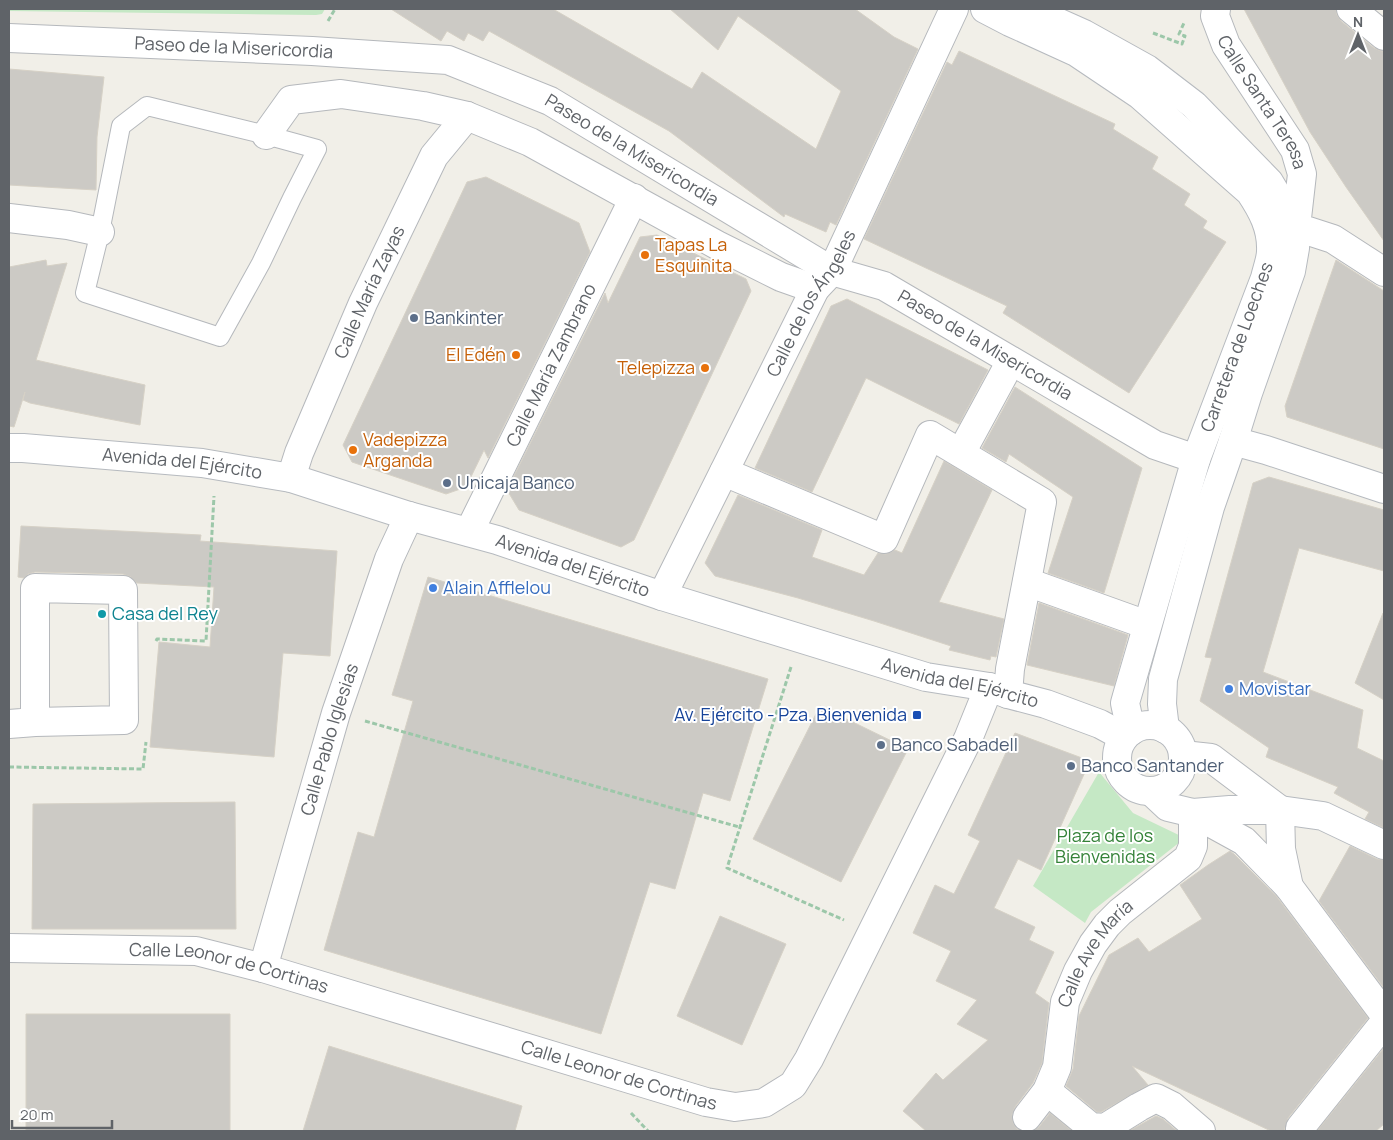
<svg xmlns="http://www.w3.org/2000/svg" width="1393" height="1140" font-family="Manrope,sans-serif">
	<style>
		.park { fill: #c5e8c5 }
		.building { fill: #cccac5; stroke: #d6d1c6 }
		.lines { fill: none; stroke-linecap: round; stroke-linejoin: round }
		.lane-casing { stroke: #b5b8bc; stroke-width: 20 }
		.street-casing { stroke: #b5b8bc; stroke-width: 30 }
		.secondary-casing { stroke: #b6babf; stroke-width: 30 }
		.path { stroke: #9cc7a9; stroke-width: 3; stroke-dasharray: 5 2.5; stroke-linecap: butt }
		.lane { stroke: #fff; stroke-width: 18 }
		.street { stroke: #fff; stroke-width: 28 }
		.secondary { stroke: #fff; stroke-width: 28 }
		.food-dot { fill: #e8710a; stroke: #fff; stroke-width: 2 }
		.service-dot { fill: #5c6f8a; stroke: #fff; stroke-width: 2 }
		.shop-dot { fill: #3f7fe0; stroke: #fff; stroke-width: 2 }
		.culture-dot { fill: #0f9aa8; stroke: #fff; stroke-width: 2 }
		.transit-dot { fill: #1a4fb4; stroke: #fff; stroke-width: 2 }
		.labels { text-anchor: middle; stroke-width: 4; stroke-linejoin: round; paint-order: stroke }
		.street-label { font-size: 18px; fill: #5f6368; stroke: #fff }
		.food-label { font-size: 18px; fill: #c56008; stroke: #fff; text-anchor: start }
		.service-label { font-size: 18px; fill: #4e5e75; stroke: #fff; text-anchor: start }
		.shop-label { font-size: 18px; fill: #366cbe; stroke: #fff; text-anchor: start }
		.culture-label { font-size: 18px; fill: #0d838f; stroke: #fff; text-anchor: start }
		.transit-label { font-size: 18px; fill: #164399; stroke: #fff; text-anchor: end }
		.park-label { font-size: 18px; fill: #348238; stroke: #fff }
	</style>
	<rect width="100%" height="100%" fill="#f1efe8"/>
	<path class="park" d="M 9,9 L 325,9 L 322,14 L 316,15 L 9,11 Z
		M 1099,772 L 1133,813 L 1185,838 L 1091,912 L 1085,923 L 1033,886 Z"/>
	<path class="building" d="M 391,9 L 553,9 L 692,89 L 702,72 L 816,149 L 841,91 L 738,16 L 718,50 L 670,9 L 855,9 L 894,37 L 918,49 L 836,225 L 830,222 L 826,232 L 785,214 L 784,217 L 669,131 L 489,31 L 483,41 L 468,33 L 464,41 L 447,31 L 441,41 Z
		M 1244,9 L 1336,9 L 1337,15 L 1341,21 L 1374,48 L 1381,51 L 1384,51 L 1384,241 L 1346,187 L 1310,132 Z
		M 959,51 L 1115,124 L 1113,129 L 1158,157 L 1152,169 L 1190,194 L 1184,205 L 1207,221 L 1203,228 L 1226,242 L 1129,393 L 1003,313 L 1007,306 L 864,239 L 947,62 L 952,65 Z
		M 9,69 L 104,77 L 97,137 L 96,190 L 9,185 Z
		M 486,177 L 579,223 L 590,252 L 488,458 L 484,450 L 466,487 L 446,494 L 352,462 L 343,445 L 467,182 Z
		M 657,235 L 746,279 L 751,291 L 634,540 L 621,547 L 519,510 L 507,490 L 605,293 L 608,303 L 640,237 Z
		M 46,260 L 47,266 L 67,263 L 36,360 L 145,385 L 140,425 L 104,418 L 30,403 L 23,400 L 25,392 L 14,427 L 9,426 L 9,267 Z
		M 1336,260 L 1384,291 L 1384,449 L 1287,417 L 1285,406 Z
		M 847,299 L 988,370 L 959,424 L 866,378 L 812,492 L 755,468 L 831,306 Z
		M 1015,387 L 1142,468 L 1104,593 L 1048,573 L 1073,497 L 1009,454 L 1006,462 L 982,448 Z
		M 944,461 L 992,490 L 939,602 L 1004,619 L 996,657 L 991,656 L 990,660 L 949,650 L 951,646 L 874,621 L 798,598 L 715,576 L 705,563 L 738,495 L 822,530 L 812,557 L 864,575 L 878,553 L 886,554 L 895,550 L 902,553 Z
		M 1269,477 L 1384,510 L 1384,571 L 1299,548 L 1263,672 L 1363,710 L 1357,748 L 1384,761 L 1384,828 L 1365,819 L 1369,812 L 1334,793 L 1338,787 L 1266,757 L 1269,748 L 1200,701 L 1212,658 L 1205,657 L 1253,483 Z
		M 21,526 L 201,535 L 200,541 L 337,551 L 330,656 L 283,653 L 274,757 L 150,747 L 159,642 L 210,647 L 214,587 L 137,583 L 131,577 L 123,574 L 35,572 L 28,574 L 24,578 L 18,577 Z
		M 428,577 L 768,679 L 730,801 L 703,793 L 675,889 L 650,882 L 601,1034 L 324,950 L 358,832 L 374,837 L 413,701 L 392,695 Z
		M 1039,603 L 1128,635 L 1114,686 L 1027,665 Z
		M 1383,613 L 1384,613 L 1384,700 L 1355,683 Z
		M 820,706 L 908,749 L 841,882 L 753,839 Z
		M 1015,733 L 1090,761 L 1041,870 L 1018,859 L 994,908 L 1035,927 L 1029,940 L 1054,952 L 1035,993 L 1049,1003 L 1042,1063 L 1033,1083 L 1015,1107 L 1012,1114 L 1013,1123 L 1017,1129 L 1022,1131 L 926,1131 L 903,1111 L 936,1073 L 943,1080 L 988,1040 L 957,1024 L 977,1000 L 936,981 L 951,951 L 913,933 L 935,885 L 954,894 L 980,841 L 968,835 Z
		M 235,802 L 236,929 L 32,929 L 33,804 Z
		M 1350,846 L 1377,859 L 1384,860 L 1384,988 L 1319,901 Z
		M 1230,851 L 1234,854 L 1277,897 L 1368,1018 L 1288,1118 L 1284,1131 L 1271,1131 L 1132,1066 L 1148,1085 L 1101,1112 L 1097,1112 L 1066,1086 L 1073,1069 L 1079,1016 L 1109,955 L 1138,938 L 1149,952 L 1202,919 L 1180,885 L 1208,865 Z
		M 720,916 L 786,944 L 742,1045 L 677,1016 Z
		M 26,1014 L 230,1014 L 230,1131 L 26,1131 Z
		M 329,1046 L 522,1106 L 515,1131 L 303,1131 Z
		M 1384,1048 L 1384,1124 L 1376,1131 L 1317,1131 Z
		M 1050,1113 L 1072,1131 L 1033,1131 L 1039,1127 Z
		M 1156,1116 L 1163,1119 L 1177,1131 L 1129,1131 Z"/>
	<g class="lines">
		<g class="lane-casing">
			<path id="lane" d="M 147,106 L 266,135 L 317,149 L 292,198 L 261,263 L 220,337 L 85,293 L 100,232 L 121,126 Z"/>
		</g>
		<g class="street-casing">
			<g id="street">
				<path id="s1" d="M 1216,9 L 1215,16 L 1226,45 L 1295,150 L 1302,174 L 1296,227 L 1333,239 L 1384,272"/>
				<path d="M 1351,9 L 1384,36"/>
				<path id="s2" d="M 9,38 L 312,51 L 448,60 L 550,101 L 832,271 L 884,286 L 1155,445 L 1196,459"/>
				<path d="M 266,135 L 291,100 L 341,94 L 423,106 L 467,116 L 530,142 L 717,245 L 781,277 L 815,289"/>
				<path d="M 9,218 L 68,225 L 100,232"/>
				<path d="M 961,453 L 1011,361"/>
				<path d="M 724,472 L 884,539 L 930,435 L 1042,502 L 1010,669 L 1008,694"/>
				<path id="s3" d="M 291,478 L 299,453 L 363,303 L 434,156 L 467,116"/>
				<path id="s4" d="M 469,532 L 634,198"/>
				<path d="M 1027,582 L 1147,625"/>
				<path id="s5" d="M 662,596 L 815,289 L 832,271 L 954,9"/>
				<path d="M 9,724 L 35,722 L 124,720 L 123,590 L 35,588 L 35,722"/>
				<path d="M 1183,755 L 1211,758 L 1280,810 L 1281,849 L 1289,887"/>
				<path id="s6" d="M 9,948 L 196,951 L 263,968 L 706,1102 L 735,1107 L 764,1103 L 793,1085 L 809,1059 L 968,739 L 989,687"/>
				<path id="s7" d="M 263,968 L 336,713 L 389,559 L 409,516"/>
				<path d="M 1047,1091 L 1091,1127 L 1105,1128 L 1139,1107 L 1156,1098 L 1172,1106 L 1201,1131"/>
				<path id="s8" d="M 1027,1117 L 1047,1091 L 1057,1067 L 1065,1002 L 1078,971 L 1093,944 L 1107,925 L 1120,912 L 1188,858 L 1193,846 L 1193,813 L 1244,841 L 1289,887 L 1384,1014"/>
				<path d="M 1300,1131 L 1300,1128 L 1384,1023"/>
			</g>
		</g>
		<g class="secondary-casing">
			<g id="secondary">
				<path d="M 985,9 L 1010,22 L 1076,52 L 1140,95 L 1250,192 C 1262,210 1272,228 1271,251 C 1271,259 1267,269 1265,278 L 1196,459 L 1127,696 L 1125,703 L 1131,731"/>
				<path d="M 1028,9 L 1084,34 L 1147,69 L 1194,105 L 1269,182 L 1296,227 L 1295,248 L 1291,271 L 1248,393 L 1233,441 L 1210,507 L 1163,679 L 1162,704 L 1165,729"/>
				<path d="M 1233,441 L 1266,450 L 1384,489"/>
				<path id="s9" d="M 9,448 L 23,448 L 202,463 L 291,478 L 409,516 L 497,540 L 662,596 L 926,677 L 989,687 L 1008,694 L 1046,704 L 1100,724 L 1124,737"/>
				<circle cx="1150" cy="758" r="33"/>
				<path d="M 1152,792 L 1168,807 L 1193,813 L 1230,810 L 1280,810 L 1323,816 L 1384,845"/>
			</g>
		</g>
		<path class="path" d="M 328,21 L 335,9
			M 1153,33 L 1182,44 L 1185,36 L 1179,34 L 1184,23
			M 156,641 L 157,639 L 206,641 L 214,496
			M 791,667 L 727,868 L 844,920
			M 365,721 L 739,827
			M 9,767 L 143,769 L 146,742
			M 631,1113 L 648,1131"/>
		<use href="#lane" class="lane"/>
		<use href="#street" class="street"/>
		<use href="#secondary" class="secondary"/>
	</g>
	<g class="food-dot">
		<circle cx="645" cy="255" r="5"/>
		<circle cx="516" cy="355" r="5"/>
		<circle cx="705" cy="368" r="5"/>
		<circle cx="353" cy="450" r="5"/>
	</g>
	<g class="service-dot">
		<circle cx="414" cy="318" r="5"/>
		<circle cx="447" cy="483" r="5"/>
		<circle cx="881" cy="745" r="5"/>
		<circle cx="1071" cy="766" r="5"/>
	</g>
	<g class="shop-dot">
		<circle cx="433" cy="588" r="5"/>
		<circle cx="1229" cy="689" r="5"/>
	</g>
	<circle class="culture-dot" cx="102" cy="614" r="5"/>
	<rect class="transit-dot" x="912" y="710" width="10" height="10" rx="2.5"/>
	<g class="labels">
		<g class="street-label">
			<text dy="6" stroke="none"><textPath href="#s2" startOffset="225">Paseo de la Misericordia</textPath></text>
			<text dy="6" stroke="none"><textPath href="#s1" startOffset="106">Calle Santa Teresa</textPath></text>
			<text dy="6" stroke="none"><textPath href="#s2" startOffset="645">Paseo de la Misericordia</textPath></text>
			<text dy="6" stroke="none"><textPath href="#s3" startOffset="202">Calle María Zayas</textPath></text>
			<text dy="6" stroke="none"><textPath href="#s5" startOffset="329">Calle de los Ángeles</textPath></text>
			<text dy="6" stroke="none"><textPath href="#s2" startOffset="1050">Paseo de la Misericordia</textPath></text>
			<text transform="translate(1237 347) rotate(-70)" y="6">Carretera de Loeches</text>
			<text dy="6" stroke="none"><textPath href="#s4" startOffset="186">Calle María Zambrano</textPath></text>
			<text dy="6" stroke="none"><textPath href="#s9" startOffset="174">Avenida del Ejército</textPath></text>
			<text dy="6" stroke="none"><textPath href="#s9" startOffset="579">Avenida del Ejército</textPath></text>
			<text dy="6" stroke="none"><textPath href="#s9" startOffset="984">Avenida del Ejército</textPath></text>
			<text dy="6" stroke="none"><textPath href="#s7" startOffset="238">Calle Pablo Iglesias</textPath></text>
			<text dy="6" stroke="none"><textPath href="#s8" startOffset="182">Calle Ave María</textPath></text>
			<text dy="6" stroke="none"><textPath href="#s6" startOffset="222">Calle Leonor de Cortinas</textPath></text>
			<text dy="6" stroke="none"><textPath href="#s6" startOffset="628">Calle Leonor de Cortinas</textPath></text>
		</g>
		<g class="food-label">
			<text x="655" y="251">Tapas La<tspan x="655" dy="21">Esquinita</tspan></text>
			<text x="506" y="361" text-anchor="end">El Edén</text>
			<text x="695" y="374" text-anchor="end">Telepizza</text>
			<text x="363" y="446">Vadepizza<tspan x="363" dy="21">Arganda</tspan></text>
		</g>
		<g class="service-label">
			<text x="424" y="324">Bankinter</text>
			<text x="457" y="489">Unicaja Banco</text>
			<text x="891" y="751">Banco Sabadell</text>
			<text x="1081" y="772">Banco Santander</text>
		</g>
		<g class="shop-label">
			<text x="443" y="594">Alain Afflelou</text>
			<text x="1239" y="695">Movistar</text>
		</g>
		<g class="culture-label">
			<text x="112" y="620">Casa del Rey</text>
		</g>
		<g class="transit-label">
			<text x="907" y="721">Av. Ejército - Pza. Bienvenida</text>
		</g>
		<g class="park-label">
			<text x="1105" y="842">Plaza de los<tspan x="1105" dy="21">Bienvenidas</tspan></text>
		</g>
	</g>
	<rect width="1393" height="1140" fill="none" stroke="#5f6368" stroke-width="20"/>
	<g transform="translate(1358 35)" stroke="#ffffff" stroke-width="4" paint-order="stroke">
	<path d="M0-4L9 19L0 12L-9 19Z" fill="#5f6368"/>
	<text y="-8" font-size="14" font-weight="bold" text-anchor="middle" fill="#5f6368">N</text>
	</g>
	<path d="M12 1120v8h100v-8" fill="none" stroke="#5f6368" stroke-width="2.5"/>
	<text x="20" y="1120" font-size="15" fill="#5f6368" stroke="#ffffff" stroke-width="4" paint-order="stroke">20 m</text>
</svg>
